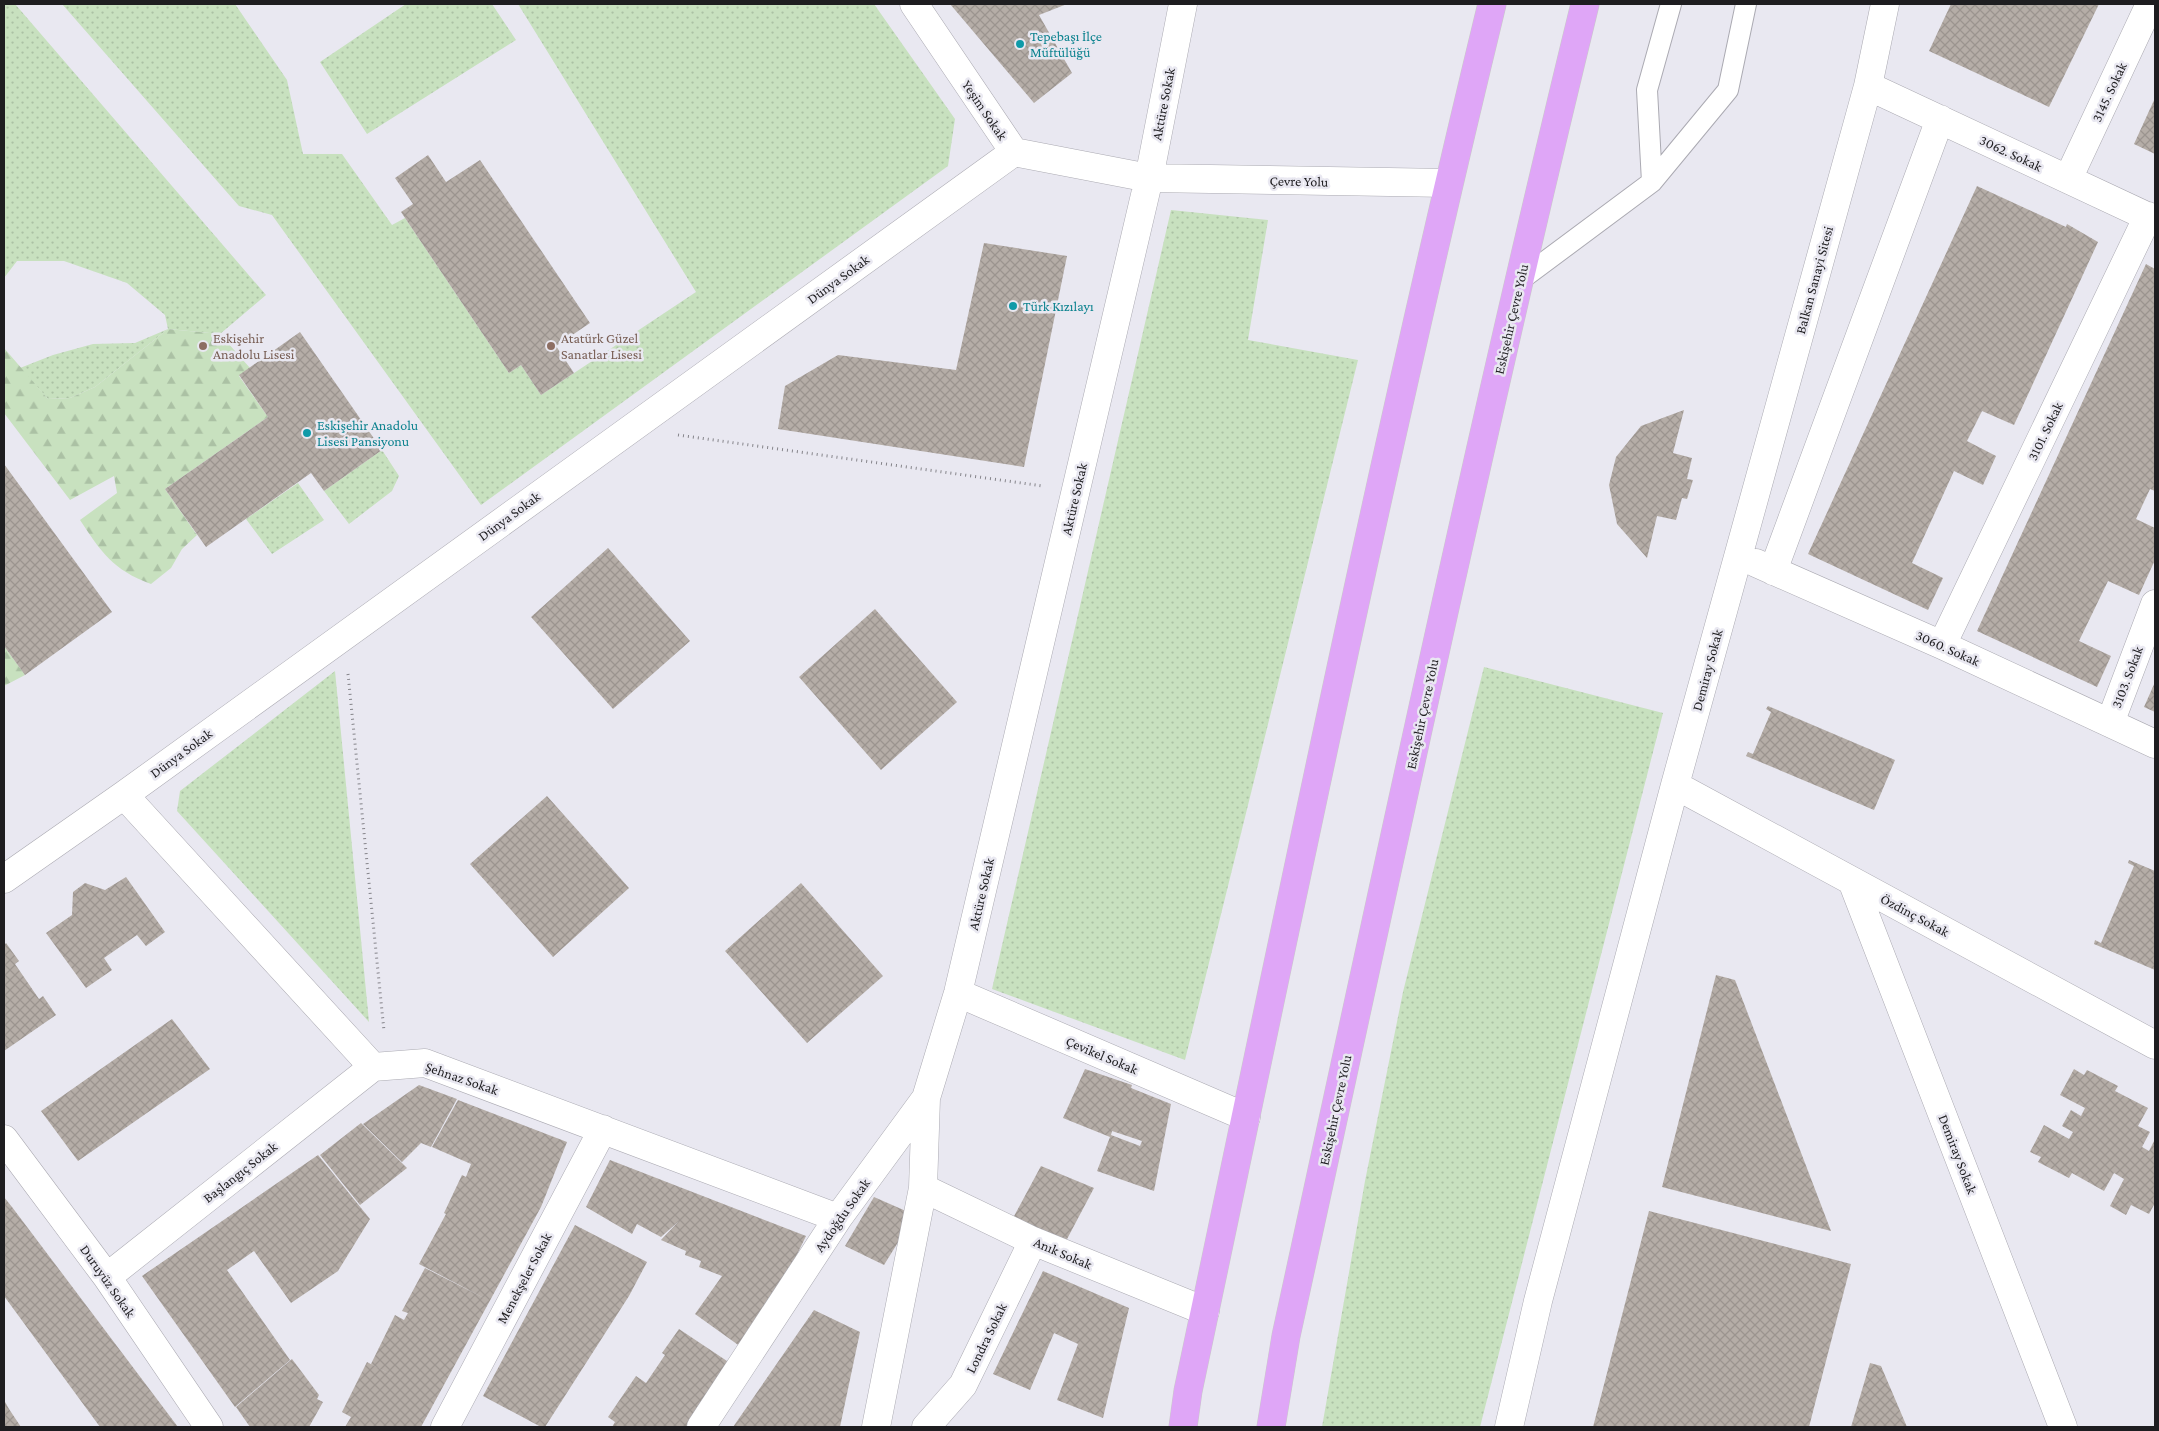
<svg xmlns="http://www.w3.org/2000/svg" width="2159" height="1431" font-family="'Crimson Pro',serif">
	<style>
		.grass { fill: url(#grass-dots) }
		.forest { fill: url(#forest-firs) }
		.building { fill: url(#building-cross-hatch); fill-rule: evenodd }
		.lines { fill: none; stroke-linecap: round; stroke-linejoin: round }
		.service-casing { stroke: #abaab2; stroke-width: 22 }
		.minor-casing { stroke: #abaab2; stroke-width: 29 }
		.trunk-casing { stroke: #c9c9c9; stroke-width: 29 }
		.path { stroke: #85848a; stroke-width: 3; stroke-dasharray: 1 4; stroke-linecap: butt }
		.service { stroke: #fff; stroke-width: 20 }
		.minor { stroke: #fff; stroke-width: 28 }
		.trunk { stroke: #dfa6f7; stroke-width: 28 }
		.culture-dot { fill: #0f9aa8; stroke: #e9e8f1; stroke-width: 2 }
		.education-dot { fill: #8d6e63; stroke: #e9e8f1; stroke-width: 2 }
		.labels { text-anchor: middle; stroke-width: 5; stroke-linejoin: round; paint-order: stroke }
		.culture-label { font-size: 14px; fill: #0d838f; stroke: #e9e8f1; text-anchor: start }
		.street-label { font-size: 14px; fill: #1e1d20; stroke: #e9e8f1 }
		.education-label { font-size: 14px; fill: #785e54; stroke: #e9e8f1; text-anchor: start }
	</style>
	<defs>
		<pattern id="grass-dots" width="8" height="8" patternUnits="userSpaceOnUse" patternTransform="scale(1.25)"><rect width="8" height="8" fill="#c8e1bf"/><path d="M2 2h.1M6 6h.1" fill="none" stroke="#abc1a4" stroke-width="1.8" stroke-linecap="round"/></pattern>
		<pattern id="forest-firs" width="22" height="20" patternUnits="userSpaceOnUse" patternTransform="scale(1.25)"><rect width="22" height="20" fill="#c8e1bf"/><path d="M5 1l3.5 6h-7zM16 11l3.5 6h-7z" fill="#abc1a4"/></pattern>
		<pattern id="building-cross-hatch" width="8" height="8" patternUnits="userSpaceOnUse" patternTransform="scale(1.25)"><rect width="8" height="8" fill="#b5ada7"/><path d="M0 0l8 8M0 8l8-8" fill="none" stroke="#9b948f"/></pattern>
	</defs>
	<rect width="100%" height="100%" fill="#e9e8f1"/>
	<path class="grass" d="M 4,4 L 15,4 L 266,295 L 220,334 L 168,329 L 95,387 L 70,398 L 48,399 L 20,368 L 53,355 L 93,344 L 135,343 L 168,329 L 165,315 L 127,283 L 64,261 L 17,261 L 4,278 Z
		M 62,4 L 235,4 L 287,80 L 303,154 L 342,154 L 392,225 L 405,218 L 509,373 L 521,365 L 541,395 L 696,292 L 518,4 L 874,4 L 955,119 L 948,166 L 481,505 L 272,215 L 239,206 Z
		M 406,4 L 492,4 L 516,40 L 367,134 L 320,62 Z
		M 1171,210 L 1268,220 L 1248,340 L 1358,360 L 1185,1060 L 992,989 Z
		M 382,450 L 399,476 L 392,491 L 349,524 L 324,491 Z
		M 298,483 L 324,520 L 272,554 L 246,519 Z
		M 1484,667 L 1663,713 L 1480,1427 L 1322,1427 L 1365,1181 L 1403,992 Z
		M 335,671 L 369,1022 L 177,811 L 180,791 Z"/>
	<path class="forest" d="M 168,329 L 220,334 L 250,368 L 239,376 L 268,417 L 165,489 L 197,535 L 182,549 L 171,568 L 151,584 C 113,570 101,552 80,520 L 117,493 L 114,476 L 70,500 L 4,413 L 4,348 L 48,399 L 70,398 L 95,387 Z
		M 4,646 L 25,675 L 4,686 Z"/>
	<path class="building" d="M 950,4 L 1067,4 L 1039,15 L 1072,73 L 1034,103 Z
		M 1951,4 L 2099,4 L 2049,107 L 1929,51 Z
		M 2155,98 L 2155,154 L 2134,144 Z
		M 428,155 L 446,182 L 480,160 L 590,323 L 556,346 L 574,373 L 541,395 L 521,365 L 509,373 L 401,212 L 413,204 L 395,178 Z
		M 1977,186 L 2066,227 L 2067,224 L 2098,242 L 2014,425 L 1982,411 L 1967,441 L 1996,456 L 1983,485 L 1954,471 L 1912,563 L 1943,578 L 1928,610 L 1808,554 Z
		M 984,243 L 1067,256 L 1024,467 L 778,429 L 785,386 L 838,355 L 956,370 Z
		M 2146,264 L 2155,269 L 2155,491 L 2150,489 L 2136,519 L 2155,528 L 2155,560 L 2139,595 L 2108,581 L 2079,641 L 2111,656 L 2097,687 L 1977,631 Z
		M 300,332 L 382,450 L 324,491 L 311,473 L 206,547 L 165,489 L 268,417 L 239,375 Z
		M 1684,410 L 1673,453 L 1692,458 L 1687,479 L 1693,480 L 1687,499 L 1682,498 L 1676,520 L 1657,516 L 1647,558 L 1617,524 L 1609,485 L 1616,457 L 1641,426 Z
		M 4,464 L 112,612 L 25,675 L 4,646 Z
		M 608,548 L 690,641 L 613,709 L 531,617 Z
		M 875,609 L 957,702 L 881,770 L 799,677 Z
		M 2155,682 L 2155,712 L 2144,707 Z
		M 1768,706 L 1895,760 L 1874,810 L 1746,756 L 1748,752 L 1753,754 L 1771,712 L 1766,709 Z
		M 547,796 L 629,888 L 553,957 L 470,864 Z
		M 2129,860 L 2155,871 L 2155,970 L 2094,944 L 2095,940 L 2101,943 L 2134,866 L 2128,863 Z
		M 126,877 L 165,932 L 146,946 L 137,935 L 104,958 L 112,970 L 86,988 L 46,933 L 72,915 L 73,892 L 85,883 L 105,890 Z
		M 801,883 L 883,976 L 807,1043 L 725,951 Z
		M 6,943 L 19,961 L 15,964 L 39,999 L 43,996 L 56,1015 L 4,1051 L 4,945 Z
		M 1716,975 L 1735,980 L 1831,1231 L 1662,1187 Z
		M 172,1019 L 210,1069 L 78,1161 L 41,1111 Z
		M 1085,1069 L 1132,1085 L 1131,1088 L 1171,1104 L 1154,1191 L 1097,1171 L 1110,1137 L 1063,1118 ZM 1112,1131 L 1142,1141 L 1140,1146 L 1111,1135 Z
		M 2074,1069 L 2084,1075 L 2087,1070 L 2118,1086 L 2115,1091 L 2148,1108 L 2138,1126 L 2150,1132 L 2142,1147 L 2149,1151 L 2155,1139 L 2155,1203 L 2149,1214 L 2131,1205 L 2126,1215 L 2110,1206 L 2124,1179 L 2114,1173 L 2104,1191 L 2072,1173 L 2069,1178 L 2038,1162 L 2041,1157 L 2030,1152 L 2044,1125 L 2069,1139 L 2073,1132 L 2062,1126 L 2071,1110 L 2081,1116 L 2085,1108 L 2060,1095 Z
		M 419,1085 L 457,1099 L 431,1147 L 421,1143 L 402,1162 L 363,1124 Z
		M 458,1100 L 567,1142 L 541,1207 L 421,1427 L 345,1427 L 351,1417 L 342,1412 L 367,1362 L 401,1380 L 371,1364 L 395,1315 L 404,1320 L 408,1313 L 402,1311 L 425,1268 L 486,1299 L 419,1264 L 446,1214 L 444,1213 L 462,1175 L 466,1177 L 471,1164 L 432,1147 Z
		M 361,1123 L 407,1168 L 360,1205 L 320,1155 Z
		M 318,1155 L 370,1219 L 338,1271 L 291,1303 L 254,1251 L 227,1270 L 290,1360 L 235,1407 L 142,1276 Z
		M 610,1160 L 806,1236 L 777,1296 L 741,1347 L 695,1314 L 722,1276 L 699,1267 L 701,1261 L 685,1255 L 686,1251 L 661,1240 L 679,1221 L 661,1237 L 637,1224 L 632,1234 L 586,1207 Z
		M 1041,1166 L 1094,1188 L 1066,1241 L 1013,1218 Z
		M 4,1197 L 12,1207 L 178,1427 L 100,1427 L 4,1296 Z
		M 874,1197 L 915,1215 L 884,1265 L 845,1246 Z
		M 1649,1211 L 1851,1264 L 1809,1427 L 1593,1427 Z
		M 575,1225 L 647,1262 L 629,1296 L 545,1427 L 541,1427 L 483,1396 Z
		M 1043,1271 L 1129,1308 L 1103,1418 L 1057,1400 L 1078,1344 L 1054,1333 L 1030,1390 L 993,1374 Z
		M 814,1310 L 860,1332 L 840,1427 L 733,1427 Z
		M 679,1329 L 730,1363 L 686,1427 L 612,1427 L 615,1422 L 608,1417 L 636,1376 L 646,1383 L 665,1355 L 662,1353 Z
		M 292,1359 L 319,1395 L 317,1399 L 323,1402 L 309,1427 L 250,1427 L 236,1407 Z
		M 1870,1363 L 1881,1366 L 1907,1427 L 1851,1427 Z
		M 4,1400 L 9,1409 L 21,1427 L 4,1427 Z"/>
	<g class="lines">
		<g class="service-casing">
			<path id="service" d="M 1652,182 L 1647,90 L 1671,4
				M 1519,281 L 1652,182 L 1728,90 L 1746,4"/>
		</g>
		<g class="minor-casing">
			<path id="minor" d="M 914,4 L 1014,152 L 1149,178 L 1448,183
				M 1868,86 L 2155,220
				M 2068,179 L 2150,4
				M 1756,563 L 1942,645 L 2155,744
				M 1773,571 L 1940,119
				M 1942,645 L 2148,216
				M 2110,723 L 2155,604
				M 1675,785 L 2155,1045
				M 124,795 L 373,1067 L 425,1063 L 838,1218
				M 4,879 L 124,795 L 1014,152
				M 1852,881 L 2063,1427
				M 958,993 L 1246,1117
				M 4,1139 L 107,1277 L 209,1427
				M 923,1188 L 1033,1241 L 1205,1311
				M 107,1277 L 373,1067
				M 445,1427 L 603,1129
				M 701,1427 L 838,1218 L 926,1098 L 958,993 L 1149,178 L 1183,4
				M 876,1427 L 923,1188 L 926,1098
				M 926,1427 L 963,1385 L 1033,1241
				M 1509,1427 L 1538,1301 L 1675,785 L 1868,86 L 1885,4"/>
		</g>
		<g class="trunk-casing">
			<path id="trunk" d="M 1183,1427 L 1188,1391 C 1286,928 1380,464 1492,4
				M 1271,1427 L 1286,1336 C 1383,891 1477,446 1585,4"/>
		</g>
		<path class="path" d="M 678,435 L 1043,486
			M 348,674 L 384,1031"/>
		<use href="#service" class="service"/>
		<use href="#minor" class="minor"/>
		<use href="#trunk" class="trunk"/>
	</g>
	<g class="culture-dot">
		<circle cx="1020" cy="44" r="5"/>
		<circle cx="1013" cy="306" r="5"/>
		<circle cx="307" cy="433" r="5"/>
	</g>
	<g class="education-dot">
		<circle cx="203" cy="346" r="5"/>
		<circle cx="551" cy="346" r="5"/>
	</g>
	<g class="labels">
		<g class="culture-label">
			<text x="1030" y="41">Tepebaşı İlçe<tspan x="1030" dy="16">Müftülüğü</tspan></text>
			<text x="1023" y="311">Türk Kızılayı</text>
			<text x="317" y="430">Eskişehir Anadolu<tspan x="317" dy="16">Lisesi Pansiyonu</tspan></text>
		</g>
		<g class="street-label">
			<text transform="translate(2109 92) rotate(-65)" y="5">3145. Sokak</text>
			<text transform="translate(1163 104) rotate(-79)" y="5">Aktüre Sokak</text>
			<text transform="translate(985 110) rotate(56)" y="5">Yeşim Sokak</text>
			<text transform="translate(2011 153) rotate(25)" y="5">3062. Sokak</text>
			<text transform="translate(1299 181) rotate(1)" y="5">Çevre Yolu</text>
			<text transform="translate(838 279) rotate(-36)" y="5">Dünya Sokak</text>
			<text transform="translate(1814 280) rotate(-75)" y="5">Balkan Sanayi Sitesi</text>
			<text transform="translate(1511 319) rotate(-77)" y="5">Eskişehir Çevre Yolu</text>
			<text transform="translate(2045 431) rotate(-64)" y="5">3101. Sokak</text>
			<text transform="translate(1074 499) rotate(-77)" y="5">Aktüre Sokak</text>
			<text transform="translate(509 516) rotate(-36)" y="5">Dünya Sokak</text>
			<text transform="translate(1948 648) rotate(24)" y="5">3060. Sokak</text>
			<text transform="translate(1707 670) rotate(-75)" y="5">Demiray Sokak</text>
			<text transform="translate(2127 677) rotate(-69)" y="5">3103. Sokak</text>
			<text transform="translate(1422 714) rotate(-78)" y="5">Eskişehir Çevre Yolu</text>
			<text transform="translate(181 753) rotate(-36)" y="5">Dünya Sokak</text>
			<text transform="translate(981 894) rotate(-77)" y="5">Aktüre Sokak</text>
			<text transform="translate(1915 915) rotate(28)" y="5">Özdinç Sokak</text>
			<text transform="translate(1102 1055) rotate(23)" y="5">Çevikel Sokak</text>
			<text transform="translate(462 1078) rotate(19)" y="5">Şehnaz Sokak</text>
			<text transform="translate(1335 1110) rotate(-78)" y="5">Eskişehir Çevre Yolu</text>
			<text transform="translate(1958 1154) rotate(69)" y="5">Demiray Sokak</text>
			<text transform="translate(240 1172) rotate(-38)" y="5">Başlangıç Sokak</text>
			<text transform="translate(842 1215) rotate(-55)" y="5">Aydoğdu Sokak</text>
			<text transform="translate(1063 1253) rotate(23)" y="5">Anık Sokak</text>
			<text transform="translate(524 1278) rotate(-62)" y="5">Menekşeler Sokak</text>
			<text transform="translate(108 1281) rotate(55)" y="5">Duruyüz Sokak</text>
			<text transform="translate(986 1338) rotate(-64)" y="5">Londra Sokak</text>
		</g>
		<g class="education-label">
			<text x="213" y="343">Eskişehir<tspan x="213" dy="16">Anadolu Lisesi</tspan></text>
			<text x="561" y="343">Atatürk Güzel<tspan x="561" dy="16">Sanatlar Lisesi</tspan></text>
		</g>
	</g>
	<rect width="2159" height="1431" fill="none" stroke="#1e1d20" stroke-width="10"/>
</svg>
